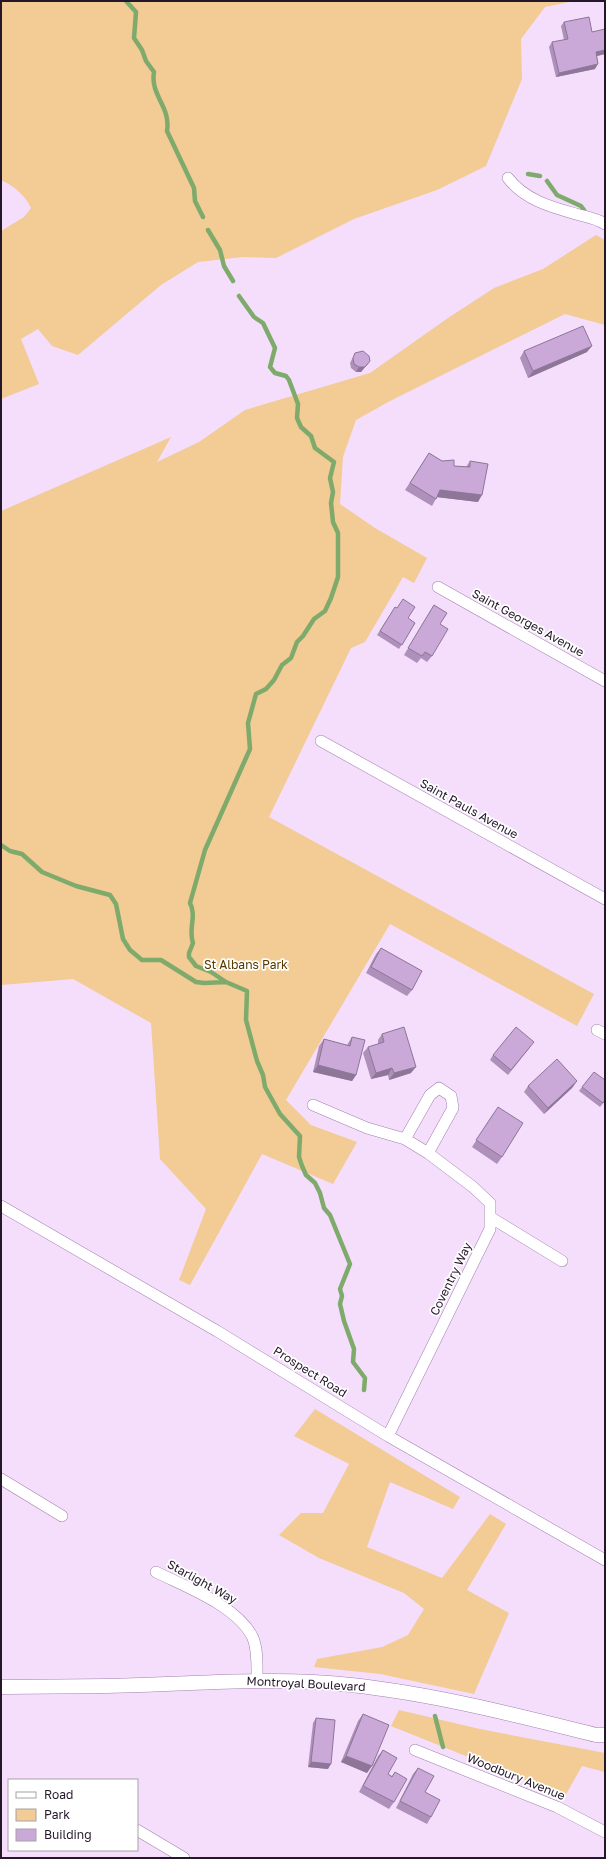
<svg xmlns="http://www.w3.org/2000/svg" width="606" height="1859" font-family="'Golos Text',sans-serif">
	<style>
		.green { fill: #f2cb95 }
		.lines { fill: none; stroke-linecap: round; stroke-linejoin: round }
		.stream { stroke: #7eaa6b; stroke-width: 4.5 }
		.minor-casing { stroke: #a180ae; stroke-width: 12 }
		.tertiary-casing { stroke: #a180ae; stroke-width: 15 }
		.minor { stroke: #fff; stroke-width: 11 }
		.tertiary { stroke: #fff; stroke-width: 14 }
		.wall { fill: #ae90ba }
		.shaded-wall { fill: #8d7697 }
		.building { fill: #caa8d8; stroke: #8d7697 }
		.labels { text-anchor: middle; stroke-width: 3.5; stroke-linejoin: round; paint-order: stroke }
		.street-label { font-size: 12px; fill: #241729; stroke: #fff }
		.park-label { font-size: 12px; fill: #583a00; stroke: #fff }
	</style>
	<rect width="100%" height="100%" fill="#f4defc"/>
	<path class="green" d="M 1,1 L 574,1 L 545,7 L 521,39 L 522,79 L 486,166 L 437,190 L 354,219 L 276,258 L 243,257 L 198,262 L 161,285 L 78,355 L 52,346 L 38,329 L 21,339 L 39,384 L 1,399 L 1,231 L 24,217 L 31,208 C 25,195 14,186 1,180 Z
		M 596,235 L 605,240 L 605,325 L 565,314 L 390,401 L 356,420 L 343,457 L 340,504 L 375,528 L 427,558 L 414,583 L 403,577 L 365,642 L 351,648 L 269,817 L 594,994 L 577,1026 L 390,924 L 286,1100 L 311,1125 L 357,1142 L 333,1184 L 262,1154 L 190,1285 L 179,1280 L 206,1209 L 160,1159 L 151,1023 L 73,979 L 1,985 L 1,511 L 171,437 L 157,462 L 199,442 L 245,410 L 370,373 L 448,318 L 494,288 L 543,269 Z
		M 315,1409 L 460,1497 L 453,1509 L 390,1482 L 367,1547 L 442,1578 L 490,1514 L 506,1524 L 467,1590 L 509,1613 L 474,1694 L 380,1674 L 314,1667 L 317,1659 L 382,1647 L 408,1635 L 424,1609 L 404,1593 L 319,1558 L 279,1535 L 301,1513 L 323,1513 L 349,1464 L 294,1436 Z
		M 399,1710 L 480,1729 L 605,1753 L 605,1772 L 582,1766 L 565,1796 L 391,1726 Z"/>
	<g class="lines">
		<path class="stream" d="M 126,1 L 136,12 L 134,38 L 142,50 L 146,61 L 154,72 C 150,96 171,106 167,131 L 194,188 L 195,201 L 203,217
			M 528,174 L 540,176
			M 547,181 L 557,195 L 581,206 L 584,210
			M 208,230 L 220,250 L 224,266 L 233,281
			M 239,296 L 254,317 L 263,323 L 275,348 L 270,367 L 275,373 L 286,376 L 289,380 L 298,404 L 297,418 L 301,427 L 311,436 L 315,448 L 334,462 L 330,478 L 333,492 L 331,503 L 333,522 L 338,533 L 338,577 L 331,598 L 325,611 L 314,619 L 303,636 L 297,642 L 291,658 L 282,665 L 274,680 L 266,689 L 256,694 L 248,723 L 250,749 L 205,850 L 190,903 C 197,916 188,929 193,943 L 189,953 L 189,957 L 196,966 L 211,972 L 226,982 L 247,991 L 246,1020 L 257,1061 L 263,1075 L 265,1087 L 280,1114 L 300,1136 L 299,1157 L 302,1166 L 306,1175 L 315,1183 L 320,1193 L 324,1208 L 330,1215 L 350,1264 L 340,1289 L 342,1296 L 340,1304 L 344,1321 L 354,1349 L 353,1362 L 365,1378 L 364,1390
			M 1,845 L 10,851 L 22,854 L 42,872 L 76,886 L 110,895 L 116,904 L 123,939 L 130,950 L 142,960 L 161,960 L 196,982 L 204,983 L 226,982
			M 435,1716 L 443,1747"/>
		<g class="minor-casing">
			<path id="minor" d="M 508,178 C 525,200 551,207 576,214 C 586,217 596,218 605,224
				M 438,587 L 605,681
				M 321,741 L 605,899
				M 597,1030 L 605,1034
				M 313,1105 L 367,1128 L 405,1139 L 428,1153 L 473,1187 L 490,1203 L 490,1229 L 388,1436
				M 405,1139 L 430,1095 L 439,1088 L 451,1096 L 453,1108 L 428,1153
				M 1,1206 L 217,1331 L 388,1436 L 605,1560
				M 490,1217 L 562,1261
				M 1,1479 L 62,1516
				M 156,1572 C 186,1587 238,1606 253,1638 C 258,1651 257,1667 257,1681
				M 415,1750 L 557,1807 L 605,1832
				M 137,1830 L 184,1858"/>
		</g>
		<g class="tertiary-casing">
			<path id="tertiary" d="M 1,1687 C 47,1686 94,1687 140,1685 C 210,1683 281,1677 351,1685 C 434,1694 516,1715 596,1735 L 605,1735"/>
		</g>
		<use href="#minor" class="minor"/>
		<use href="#tertiary" class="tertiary"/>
	</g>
	<path class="wall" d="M 564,22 L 592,32 L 605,54 L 597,56 L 595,69 L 556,77 L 549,47 L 552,42 L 564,40 L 561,26 Z
		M 524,351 L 587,352 L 528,378 L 520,358 Z
		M 355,353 L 370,361 L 361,372 L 356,372 L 351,368 L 350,363 Z
		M 429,453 L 442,461 L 454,466 L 466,467 L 470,461 L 478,502 L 437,497 L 432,506 L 405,490 Z
		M 434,605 L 440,624 L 432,656 L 427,662 L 421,658 L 417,663 L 404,655 Z
		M 395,607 L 408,618 L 415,623 L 399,649 L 377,635 Z
		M 381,948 L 412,990 L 407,996 L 366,973 L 376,954 Z
		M 382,1034 L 411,1073 L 389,1080 L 388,1075 L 371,1079 L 363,1053 L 368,1047 L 378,1044 L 378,1040 Z
		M 352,1037 L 356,1075 L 352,1081 L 313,1072 L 319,1046 L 324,1039 L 347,1045 Z
		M 531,1046 L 508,1075 L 490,1060 L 493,1055 Z
		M 577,1081 L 572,1088 L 544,1114 L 524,1092 L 528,1086 Z
		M 582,1087 L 605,1101 L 600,1107 L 579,1091 Z
		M 493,1114 L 502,1157 L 497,1164 L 472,1147 Z
		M 363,1714 L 367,1773 L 341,1762 L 358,1721 Z
		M 316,1718 L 328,1769 L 308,1767 L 313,1723 Z
		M 383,1750 L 388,1774 L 392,1776 L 395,1772 L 394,1802 L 389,1809 L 359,1792 L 378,1756 Z
		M 418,1768 L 425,1792 L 431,1817 L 427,1824 L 396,1808 L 413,1774 Z"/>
	<path class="shaded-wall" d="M 605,50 L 605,54 L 593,57 L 596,52 Z
		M 598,64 L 595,69 L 556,77 L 559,73 Z
		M 592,346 L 587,352 L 528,378 L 533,371 Z
		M 370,361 L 361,372 L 356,372 L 359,367 Z
		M 440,490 L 482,495 L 478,502 L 436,497 Z
		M 318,1065 L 356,1075 L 352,1081 L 313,1072 Z
		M 416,1067 L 411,1073 L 389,1080 L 394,1073 Z
		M 392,1068 L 388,1075 L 371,1079 L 376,1073 Z
		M 577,1081 L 572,1088 L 544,1114 L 548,1108 Z
		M 346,1756 L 372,1766 L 367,1773 L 341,1762 Z
		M 311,1762 L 331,1764 L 328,1769 L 308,1767 Z"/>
	<path class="building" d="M 589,17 L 592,32 L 605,29 L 605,50 L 596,52 L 598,64 L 559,73 L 552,42 L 568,39 L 564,22 Z
		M 583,326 L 592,346 L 533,371 L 524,351 Z
		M 363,351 L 369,356 L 370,361 L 365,367 L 359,367 L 354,364 L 353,358 L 355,353 Z
		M 429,453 L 442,461 L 454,460 L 454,466 L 470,467 L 470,461 L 488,464 L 482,495 L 440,490 L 436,499 L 410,483 Z
		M 403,599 L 415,607 L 408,618 L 415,623 L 402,645 L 380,631 L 395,607 L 397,608 Z
		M 434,605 L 447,613 L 440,624 L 448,629 L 432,656 L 425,652 L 422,656 L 408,648 Z
		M 381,948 L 422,971 L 412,990 L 371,967 Z
		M 404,1027 L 416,1067 L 394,1073 L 392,1068 L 376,1073 L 368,1047 L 384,1042 L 382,1034 Z
		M 516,1027 L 534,1042 L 511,1070 L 493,1055 Z
		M 352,1037 L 365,1040 L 356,1075 L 318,1065 L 324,1039 L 350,1046 Z
		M 557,1059 L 577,1081 L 548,1108 L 528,1086 Z
		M 594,1072 L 605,1080 L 605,1100 L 603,1103 L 582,1087 Z
		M 498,1107 L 523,1123 L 502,1157 L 476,1140 Z
		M 363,1714 L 389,1725 L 372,1766 L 346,1756 Z
		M 316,1718 L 335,1720 L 331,1764 L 311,1762 Z
		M 383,1750 L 397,1758 L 388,1774 L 392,1777 L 395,1772 L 407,1779 L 394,1802 L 363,1786 Z
		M 418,1768 L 434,1776 L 425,1792 L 440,1800 L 431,1817 L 400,1801 Z"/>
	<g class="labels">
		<g class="street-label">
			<text transform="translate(528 623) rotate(29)" y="4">Saint Georges Avenue</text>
			<text transform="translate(469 809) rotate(29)" y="4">Saint Pauls Avenue</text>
			<text transform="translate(451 1279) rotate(-64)" y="4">Coventry Way</text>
			<text transform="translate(310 1372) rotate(32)" y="4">Prospect Road</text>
			<text transform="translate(202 1582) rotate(29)" y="4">Starlight Way</text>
			<text transform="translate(306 1684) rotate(3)" y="4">Montroyal Boulevard</text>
			<text transform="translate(516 1777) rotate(22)" y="4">Woodbury Avenue</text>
		</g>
		<g class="park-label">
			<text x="246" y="969">St Albans Park</text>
		</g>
	</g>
	<rect width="606" height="1859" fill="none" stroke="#241729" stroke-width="4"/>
	<rect x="8" y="1779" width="130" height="72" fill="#ffffff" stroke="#a7a2a9"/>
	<rect x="16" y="1792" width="20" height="6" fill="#ffffff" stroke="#a7a2a9"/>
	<text x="44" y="1799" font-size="12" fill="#241729">Road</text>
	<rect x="16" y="1809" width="20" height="12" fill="#f2cb95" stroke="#a7a2a9"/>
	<text x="44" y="1819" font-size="12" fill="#241729">Park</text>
	<rect x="16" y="1829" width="20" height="12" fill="#caa8d8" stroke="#a7a2a9"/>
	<text x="44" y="1839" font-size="12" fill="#241729">Building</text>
</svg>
